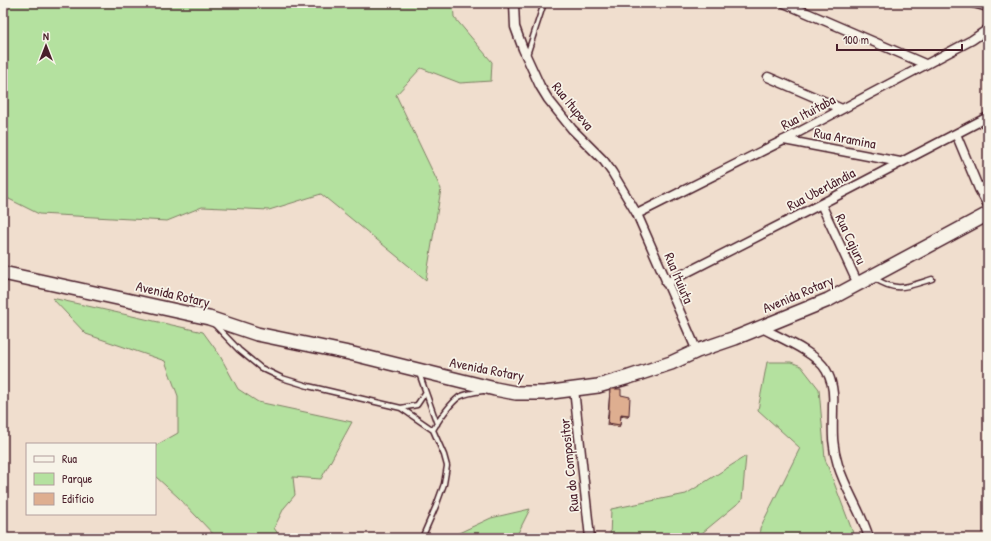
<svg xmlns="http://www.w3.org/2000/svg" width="991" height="541" font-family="'Patrick Hand',sans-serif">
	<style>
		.green { fill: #b4e19f; stroke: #7f8065 }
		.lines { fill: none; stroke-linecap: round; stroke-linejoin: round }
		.lane-casing { stroke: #4a1f2b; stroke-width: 7 }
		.street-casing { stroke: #4a1f2b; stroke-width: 11 }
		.primary-casing { stroke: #4a1f2b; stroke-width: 16 }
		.lane { stroke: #f7f3e8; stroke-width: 4 }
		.street { stroke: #f7f3e8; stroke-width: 8 }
		.primary { stroke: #f7f3e8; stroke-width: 13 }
		.wall { fill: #bf967c; stroke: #4a1f2b }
		.shaded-wall { fill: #9b7a65; stroke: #4a1f2b }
		.building { fill: #deae90; stroke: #4a1f2b }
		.labels { text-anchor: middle; stroke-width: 3.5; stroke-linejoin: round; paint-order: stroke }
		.street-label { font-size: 14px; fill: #4a1f2b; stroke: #f7f3e8 }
	</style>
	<rect width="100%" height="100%" fill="#f0dece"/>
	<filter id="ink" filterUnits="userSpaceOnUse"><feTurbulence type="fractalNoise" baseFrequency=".025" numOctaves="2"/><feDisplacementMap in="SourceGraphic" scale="8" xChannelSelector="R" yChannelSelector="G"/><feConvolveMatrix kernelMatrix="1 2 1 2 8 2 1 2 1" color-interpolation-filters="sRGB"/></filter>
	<g filter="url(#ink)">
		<path class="green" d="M 3,3 L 453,3 L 454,17 L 492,62 L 491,81 L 460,83 L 421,68 L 396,95 L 441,189 L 426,280 L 321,194 L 269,210 L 202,207 L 167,221 L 39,214 L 3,196 Z
			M 52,298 L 203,332 L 219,354 L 238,389 L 258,402 L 352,422 L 321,479 L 293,477 L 295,495 L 284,508 L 274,528 L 281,538 L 217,538 L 179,498 L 155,476 L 155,446 L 178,433 L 178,396 L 165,361 L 86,334 Z
			M 767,362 L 791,362 L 801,366 L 819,389 L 825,459 L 855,538 L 759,538 L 760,528 L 800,448 L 758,410 Z
			M 746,456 L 742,500 L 696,538 L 610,538 L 611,509 L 686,494 Z
			M 530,509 L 517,535 L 510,538 L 448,538 L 491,518 Z"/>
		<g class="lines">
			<g class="lane-casing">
				<path id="lane" d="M 527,55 L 544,3
					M 874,278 C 897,293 906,287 932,279
					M 215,325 L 239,350 L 261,368 L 282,378 L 308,386 L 401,408 L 433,430 L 444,455 L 447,466 L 444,484 L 436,506 L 422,538
					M 419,373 L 437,424
					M 401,408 L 417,405 L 425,393
					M 433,430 C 439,420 450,404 459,397 C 467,393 476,392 484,391"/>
			</g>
			<g class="street-casing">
				<path id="street" d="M 514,3 L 515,27 L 523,49 L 540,86 L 548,99 L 572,129 L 604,161 L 612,172 L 637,214 L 697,351
					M 784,3 L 925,64
					M 973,3 L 988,7
					M 768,77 L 842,109
					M 956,134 L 979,189 L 988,205
					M 784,140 L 900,162
					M 979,189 L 988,184
					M 821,204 L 858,284
					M 637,214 L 784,140 L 972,40 L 988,29
					M 666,283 L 821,204 L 988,117
					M 760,327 C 778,337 816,352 826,370 C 832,380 834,394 833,405 C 833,428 831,443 838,465 C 846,491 862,513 869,538
					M 574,389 L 590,538"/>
			</g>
			<g class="primary-casing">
				<path id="primary" d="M 3,273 L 209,318 L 257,334 L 349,353 L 495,389 L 516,393 L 544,393 L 598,386 L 629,377 L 671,363 L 697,351 L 735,338 L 828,300 L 988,214"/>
			</g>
			<use href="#lane" class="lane"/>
			<use href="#street" class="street"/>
			<use href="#primary" class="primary"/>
		</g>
		<path class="wall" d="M 610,389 L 621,395 L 628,417 L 621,416 L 620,425 L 619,427 L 607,425 L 610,391 Z"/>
		<path class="shaded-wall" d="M 621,414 L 629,415 L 628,417 L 620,416 Z"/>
		<path class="building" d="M 610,389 L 621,389 L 621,395 L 630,397 L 629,415 L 621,414 L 620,425 L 608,423 Z"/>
	</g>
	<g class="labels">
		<g class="street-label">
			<text transform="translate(573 106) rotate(51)" y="5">Rua Itupeva</text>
			<text transform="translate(808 112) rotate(-28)" y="5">Rua Ituitaba</text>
			<text transform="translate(845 138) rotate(11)" y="5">Rua Aramina</text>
			<text transform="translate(821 189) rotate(-28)" y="5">Rua Uberlândia</text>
			<text transform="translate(851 239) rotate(65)" y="5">Rua Cajuru</text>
			<text transform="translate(679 278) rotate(67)" y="5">Rua Ituiuta</text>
			<text transform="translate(173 294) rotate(13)" y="5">Avenida Rotary</text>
			<text transform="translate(798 294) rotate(-23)" y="5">Avenida Rotary</text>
			<text transform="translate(487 369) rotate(11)" y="5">Avenida Rotary</text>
			<text transform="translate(569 465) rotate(-96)" y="5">Rua do Compositor</text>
		</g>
	</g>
	<rect width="991" height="541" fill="none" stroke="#f7f3e8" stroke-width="16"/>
	<rect x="8" y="8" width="975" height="525" fill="none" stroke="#4a1f2b" stroke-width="1.5" filter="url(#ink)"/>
	<rect x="26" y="443" width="130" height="72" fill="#f7f3e8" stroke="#b29e9c"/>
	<rect x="34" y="456" width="20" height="6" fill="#f7f3e8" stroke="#b29e9c"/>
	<text x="62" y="463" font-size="12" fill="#4a1f2b">Rua</text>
	<rect x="34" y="473" width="20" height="12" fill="#b4e19f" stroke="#b29e9c"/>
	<text x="62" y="483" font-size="12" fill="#4a1f2b">Parque</text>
	<rect x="34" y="493" width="20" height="12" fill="#deae90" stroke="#b29e9c"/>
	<text x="62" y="503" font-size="12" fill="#4a1f2b">Edifício</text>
	<g transform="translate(46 46)" stroke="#f7f3e8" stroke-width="3" paint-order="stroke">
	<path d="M0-3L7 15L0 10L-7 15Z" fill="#4a1f2b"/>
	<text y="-6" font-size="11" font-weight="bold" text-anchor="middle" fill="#4a1f2b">N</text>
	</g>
	<path d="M837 44v6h125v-6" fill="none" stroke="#4a1f2b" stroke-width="2"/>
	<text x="843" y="44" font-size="12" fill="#4a1f2b" stroke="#f7f3e8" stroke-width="3" paint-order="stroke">100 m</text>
</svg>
